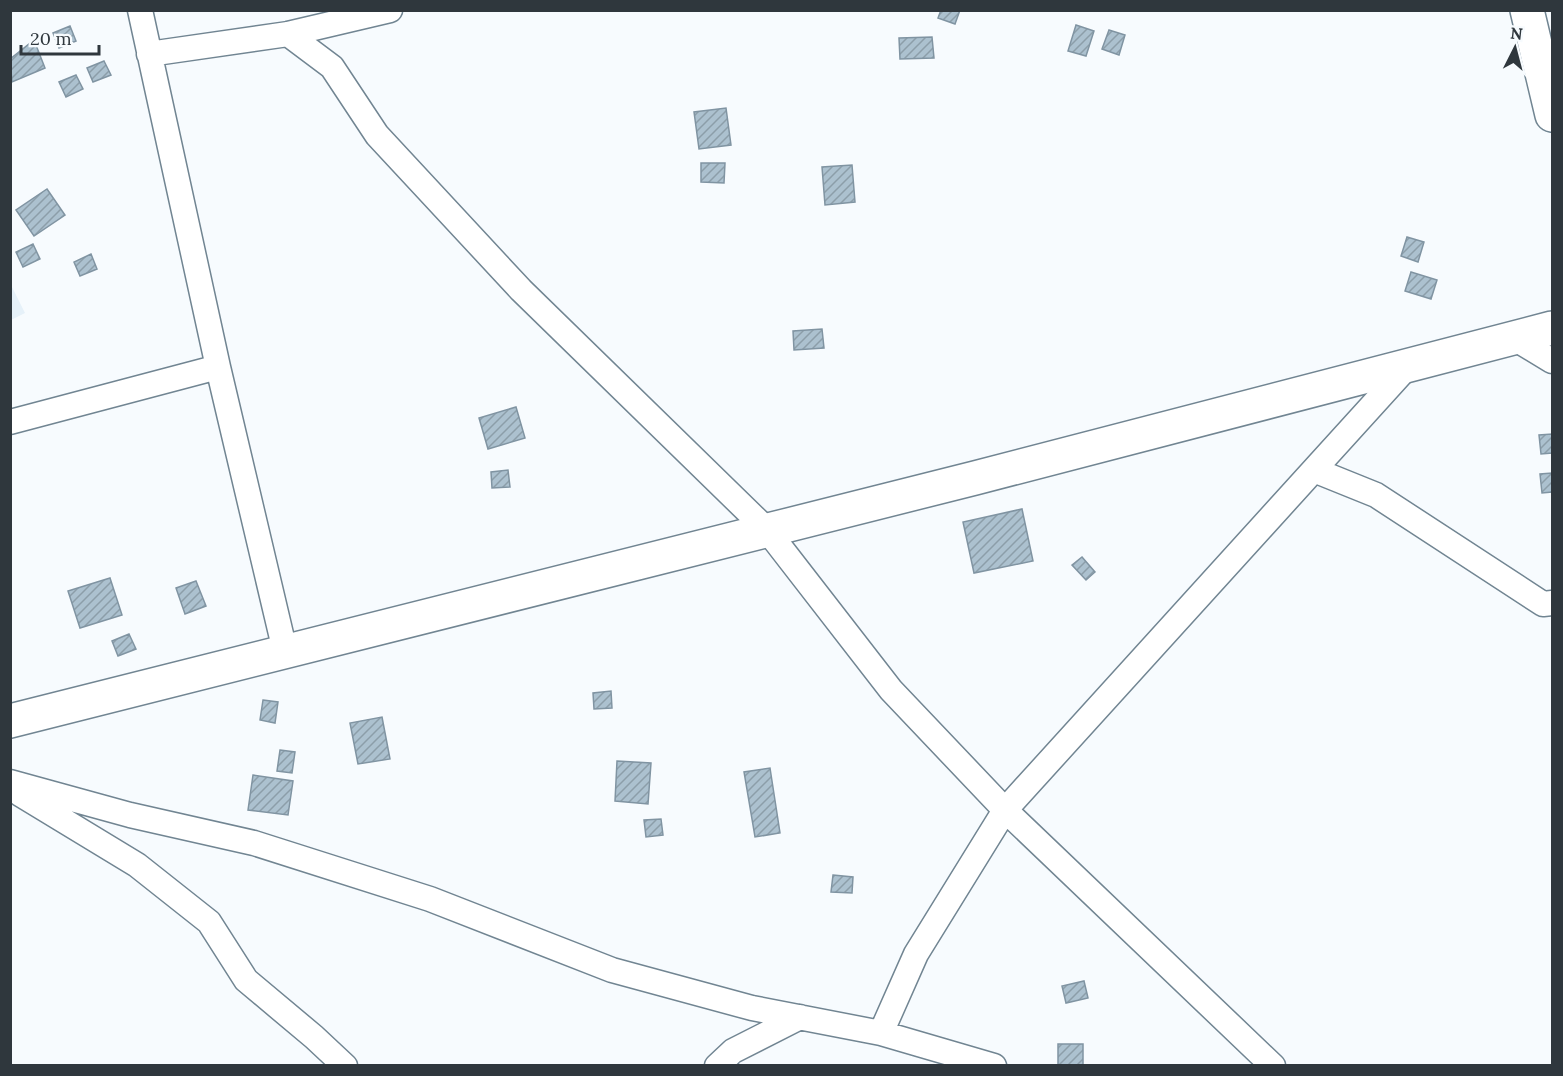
<svg xmlns="http://www.w3.org/2000/svg" width="1563" height="1076" font-family="Lora,serif">
	<style>
		.built { fill: #e6f1f9 }
		.building { fill: url(#building-hatch); stroke: #8094a2; stroke-width: 1.5 }
		.lines { fill: none; stroke-linecap: round; stroke-linejoin: round }
		.street-casing { stroke: #718592; stroke-width: 27 }
		.secondary-casing { stroke: #718592; stroke-width: 36 }
		.street { stroke: #fff; stroke-width: 24 }
		.secondary { stroke: #fff; stroke-width: 33 }
	</style>
	<defs>
		<pattern id="building-hatch" width="6" height="6" patternUnits="userSpaceOnUse" patternTransform="scale(1.5)"><rect width="6" height="6" fill="#acc1cf"/><path d="M-1 1l2-2M0 6l6-6M5 7l2-2" fill="none" stroke="#8c9ea9"/></pattern>
	</defs>
	<rect width="100%" height="100%" fill="#f7fbfe"/>
	<path class="built" d="M 11,285 L 25,313 L 11,320 L 10,320 Z"/>
	<path class="building" d="M 941,10 L 960,10 L 955,24 L 938,18 Z
		M 1076,25 L 1094,31 L 1086,56 L 1068,51 Z
		M 70,26 L 76,41 L 59,48 L 53,33 Z
		M 1109,30 L 1125,35 L 1119,55 L 1102,49 Z
		M 932,37 L 934,58 L 900,59 L 899,38 Z
		M 34,40 L 45,68 L 12,82 L 10,59 Z
		M 104,61 L 111,75 L 93,82 L 87,68 Z
		M 76,75 L 83,89 L 66,97 L 59,82 Z
		M 726,108 L 731,145 L 699,149 L 694,112 Z
		M 701,163 L 725,163 L 724,183 L 701,182 Z
		M 852,165 L 855,202 L 825,205 L 822,167 Z
		M 47,189 L 65,215 L 34,236 L 16,210 Z
		M 1407,237 L 1424,242 L 1418,262 L 1401,256 Z
		M 33,244 L 40,259 L 23,267 L 16,252 Z
		M 91,254 L 97,269 L 80,276 L 74,262 Z
		M 1411,272 L 1437,280 L 1431,299 L 1405,291 Z
		M 822,329 L 824,348 L 794,350 L 793,331 Z
		M 516,407 L 525,438 L 488,449 L 479,418 Z
		M 1552,434 L 1552,453 L 1541,454 L 1539,435 Z
		M 508,470 L 510,487 L 492,488 L 491,472 Z
		M 1552,473 L 1552,492 L 1542,493 L 1540,474 Z
		M 1022,509 L 1033,561 L 974,573 L 963,522 Z
		M 1082,557 L 1095,572 L 1086,580 L 1072,565 Z
		M 110,578 L 122,615 L 80,628 L 68,591 Z
		M 196,581 L 206,606 L 185,614 L 176,588 Z
		M 129,634 L 136,649 L 118,656 L 112,641 Z
		M 611,691 L 612,708 L 594,709 L 593,693 Z
		M 263,700 L 278,702 L 275,723 L 260,720 Z
		M 382,717 L 390,759 L 358,764 L 350,723 Z
		M 280,750 L 295,752 L 292,773 L 277,771 Z
		M 617,761 L 651,763 L 648,804 L 615,801 Z
		M 770,768 L 780,833 L 755,837 L 744,772 Z
		M 253,775 L 293,781 L 288,815 L 248,810 Z
		M 661,819 L 663,835 L 646,837 L 644,820 Z
		M 833,875 L 853,877 L 852,893 L 831,892 Z
		M 1084,981 L 1088,998 L 1066,1003 L 1062,986 Z
		M 1058,1044 L 1083,1044 L 1083,1066 L 1058,1066 Z"/>
	<g class="lines">
		<g class="street-casing">
			<path id="street" d="M 140,10 L 218,367 L 285,651
				M 288,34 L 332,67 L 377,135 L 521,290 L 767,530 L 891,690 L 1005,810 L 916,954 L 881,1033
				M 149,54 L 288,34 L 390,10
				M 1514,338 L 1552,361
				M 10,422 L 218,367
				M 1314,470 L 1376,495 L 1543,604 L 1552,603
				M 10,782 L 130,815 L 254,843 L 430,899 L 612,970 L 752,1008 L 881,1033 L 994,1066
				M 20,794 L 137,865 L 209,922 L 246,980 L 314,1037 L 345,1066
				M 717,1066 L 733,1051 L 800,1017
				M 1273,1066 L 1005,810 L 1409,365"/>
		</g>
		<g class="secondary-casing">
			<path id="secondary" d="M 1527,10 L 1552,115
				M 10,721 L 975,478 L 1552,328"/>
		</g>
		<use href="#street" class="street"/>
		<use href="#secondary" class="secondary"/>
	</g>
	<rect width="1563" height="1076" fill="none" stroke="#2f373d" stroke-width="24"/>
	<g transform="translate(1515 48) rotate(6)" stroke="#f7fbfe" stroke-width="4.5" paint-order="stroke">
	<path d="M0-4.5L10 22L0 15L-10 22Z" fill="#2f373d"/>
	<text y="-9" font-size="16" font-weight="bold" text-anchor="middle" fill="#2f373d">N</text>
	</g>
	<path d="M21 45v9h78v-9" fill="none" stroke="#2f373d" stroke-width="3"/>
	<text x="30" y="45" font-size="18" fill="#2f373d" stroke="#f7fbfe" stroke-width="4.5" paint-order="stroke">20 m</text>
</svg>
